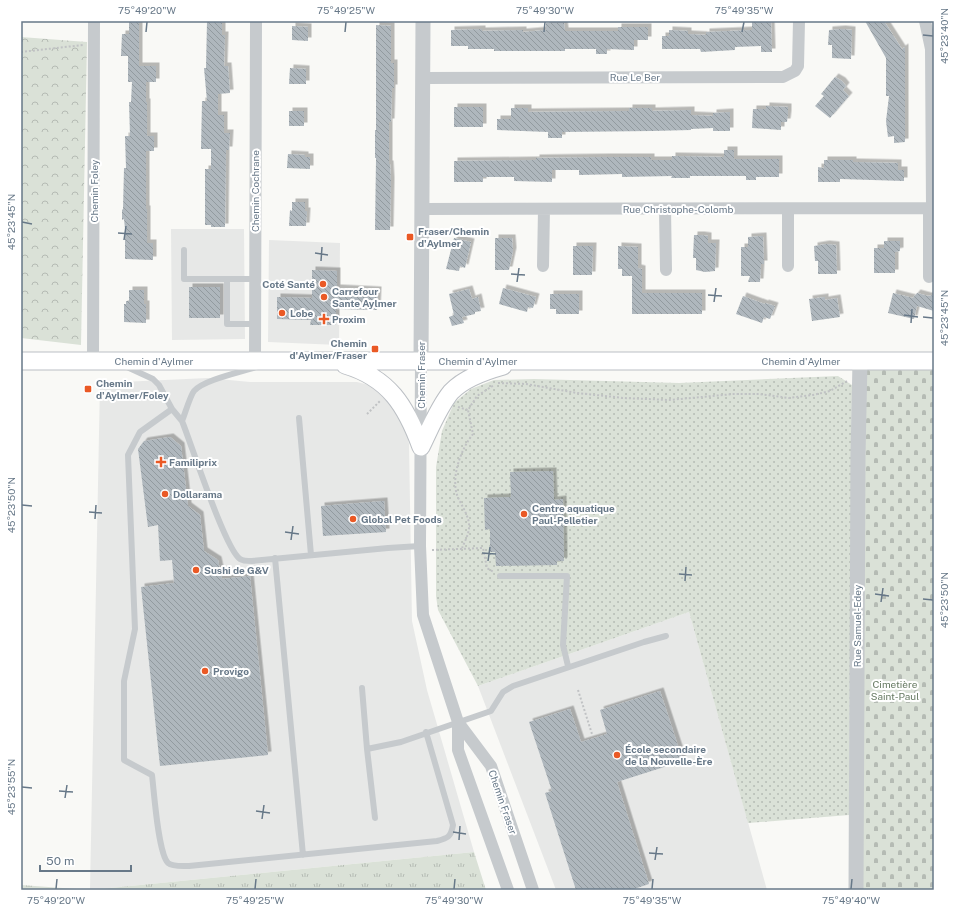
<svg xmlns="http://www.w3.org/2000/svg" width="955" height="911" font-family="'Public Sans',sans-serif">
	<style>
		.built { fill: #e7e8e7 }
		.grass { fill: url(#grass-tufts) }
		.forest { fill: url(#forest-crowns) }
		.cemetery { fill: url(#cemetery-stones) }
		.park { fill: url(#park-dots) }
		.building { fill: url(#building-back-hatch); filter: url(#shadow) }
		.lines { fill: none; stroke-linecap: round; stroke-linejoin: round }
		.secondary-casing { stroke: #bbbfc4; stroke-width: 19 }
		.path { stroke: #c0c2c4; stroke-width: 2; stroke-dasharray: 2 2; stroke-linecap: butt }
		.service { stroke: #c6cacd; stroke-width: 6 }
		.minor { stroke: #c6cacd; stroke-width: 12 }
		.tertiary { stroke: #c6cacd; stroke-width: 15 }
		.secondary { stroke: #fff; stroke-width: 17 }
		.ticks { fill: none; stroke: #677888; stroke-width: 1.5 }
		.poi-dot { fill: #ea5925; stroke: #fff; stroke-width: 1.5 }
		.labels { text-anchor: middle; stroke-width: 4; stroke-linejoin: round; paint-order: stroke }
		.street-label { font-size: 10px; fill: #677888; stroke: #fff }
		.poi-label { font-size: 10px; font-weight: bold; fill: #677888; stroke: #fff; text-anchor: start }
		.park-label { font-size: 10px; fill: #667a62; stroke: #fff }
		.neatline { fill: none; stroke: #677888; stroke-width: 1.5 }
		.ticks-label { font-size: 10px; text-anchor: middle; fill: #677888 }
	</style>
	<defs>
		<pattern id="grass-tufts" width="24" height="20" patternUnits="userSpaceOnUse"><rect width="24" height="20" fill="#dae1d7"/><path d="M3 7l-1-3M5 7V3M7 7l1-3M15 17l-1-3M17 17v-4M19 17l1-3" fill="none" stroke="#b5bbb4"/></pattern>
		<pattern id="forest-crowns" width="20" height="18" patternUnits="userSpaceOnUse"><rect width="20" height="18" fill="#dae1d7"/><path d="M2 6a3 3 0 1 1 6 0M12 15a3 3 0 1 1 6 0" fill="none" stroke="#b5bbb4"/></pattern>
		<pattern id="cemetery-stones" width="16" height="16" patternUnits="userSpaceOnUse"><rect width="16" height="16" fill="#dae1d7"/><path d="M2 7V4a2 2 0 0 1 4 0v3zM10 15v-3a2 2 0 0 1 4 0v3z" fill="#b5bbb4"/></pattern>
		<pattern id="park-dots" width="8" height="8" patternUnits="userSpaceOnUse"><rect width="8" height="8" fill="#dae1d7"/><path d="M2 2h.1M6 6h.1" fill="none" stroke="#b5bbb4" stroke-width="1.8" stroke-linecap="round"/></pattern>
		<pattern id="building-back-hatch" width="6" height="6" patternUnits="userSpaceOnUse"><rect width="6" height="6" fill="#afb7bd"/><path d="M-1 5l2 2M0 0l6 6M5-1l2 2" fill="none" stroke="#929a9f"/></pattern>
		<filter id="shadow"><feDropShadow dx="3.5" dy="-3.5" stdDeviation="0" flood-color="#0004"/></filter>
	</defs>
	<rect width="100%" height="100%" fill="#f9f9f6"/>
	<path class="built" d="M 171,229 L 244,229 L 245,339 L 172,340 Z
		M 269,240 L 340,243 L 339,345 L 268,342 Z
		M 208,378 L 250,382 L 357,382 L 369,385 L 392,403 L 405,424 L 409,444 L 412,621 L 427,690 L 474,852 L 90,890 L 100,383 Z
		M 689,612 L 767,890 L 556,890 L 478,686 Z"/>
	<path class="grass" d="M 474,852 L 486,890 L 21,890 L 21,885 L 90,890 Z"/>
	<path class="forest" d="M 21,37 L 87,42 L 81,345 L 21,338 Z"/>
	<path class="cemetery" d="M 860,361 L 934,361 L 934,890 L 856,890 Z"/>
	<path class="park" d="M 838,376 L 852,385 L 849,815 L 748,823 L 689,612 L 478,686 L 438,610 L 436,596 L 436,467 L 442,431 L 454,403 L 471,389 L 494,380 L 534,379 L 679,383 Z"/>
	<path class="building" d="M 129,21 L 139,21 L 139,66 L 156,66 L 156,82 L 146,82 L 146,102 L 147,102 L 147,136 L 154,136 L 154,151 L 146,151 L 146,209 L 147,209 L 147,243 L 153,243 L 153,260 L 125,259 L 125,229 L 124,219 L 122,220 L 122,210 L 123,209 L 124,168 L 126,168 L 125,136 L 130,136 L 129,102 L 131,102 L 132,82 L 128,82 L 128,56 L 121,56 L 122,34 L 129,34 Z
		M 207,21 L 222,21 L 222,35 L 225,35 L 224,66 L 228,66 L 230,93 L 218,94 L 218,115 L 224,115 L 224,133 L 230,133 L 229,150 L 226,150 L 225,227 L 211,227 L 211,225 L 205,225 L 205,169 L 211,169 L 211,149 L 201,149 L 202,101 L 207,101 L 204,68 L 206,68 Z
		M 752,21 L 771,21 L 772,52 L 761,52 L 761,46 L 735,47 L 735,50 L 701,52 L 700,49 L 662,49 L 662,36 L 669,36 L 669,30 L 688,31 L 688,34 L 706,35 L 706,32 L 752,30 Z
		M 865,21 L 884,21 L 902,49 L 905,47 L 905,142 L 894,143 L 894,136 L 888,137 L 886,121 L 889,96 L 886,96 L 886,58 Z
		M 546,23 L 564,23 L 565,31 L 618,31 L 618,27 L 648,27 L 648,40 L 634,40 L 634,50 L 607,49 L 607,54 L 596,54 L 596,49 L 565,49 L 565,51 L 494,51 L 494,49 L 468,49 L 468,46 L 451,46 L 451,30 L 482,29 L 482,31 L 523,30 L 523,32 L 546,30 Z
		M 376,25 L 391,26 L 391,63 L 394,63 L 394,88 L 392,88 L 391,122 L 389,122 L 389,164 L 390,164 L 391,181 L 390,230 L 375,230 L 376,158 L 375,158 L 375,130 L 376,130 Z
		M 292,26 L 308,27 L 308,41 L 292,40 Z
		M 842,29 L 852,30 L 851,59 L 832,58 L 832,45 L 828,45 L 829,30 Z
		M 290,68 L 306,69 L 306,84 L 289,84 Z
		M 835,77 L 842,81 L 846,86 L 843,90 L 849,96 L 830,118 L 815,106 L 824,96 L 821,94 Z
		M 766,106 L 788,107 L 788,114 L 787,122 L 781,122 L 781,130 L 752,128 L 753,109 L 766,109 Z
		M 454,107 L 483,107 L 483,127 L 454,127 Z
		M 511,108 L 528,108 L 528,112 L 629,111 L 629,108 L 652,108 L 652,111 L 691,110 L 691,115 L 713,116 L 713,113 L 730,112 L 730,131 L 713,131 L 713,128 L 691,129 L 691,130 L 652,131 L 562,132 L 562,138 L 548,138 L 548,132 L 497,130 L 497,119 L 511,119 Z
		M 289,111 L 304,111 L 304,126 L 289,126 Z
		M 724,150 L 734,150 L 734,159 L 779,159 L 779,177 L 756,177 L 756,180 L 746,180 L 746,176 L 690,176 L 690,178 L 671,178 L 672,176 L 622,177 L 622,174 L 579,175 L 579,170 L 552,170 L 552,182 L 514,181 L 514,177 L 483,177 L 483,182 L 454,182 L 454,161 L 536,160 L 536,158 L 608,157 L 651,157 L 651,160 L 672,160 L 672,156 L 724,157 Z
		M 288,154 L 305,155 L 305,157 L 310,157 L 310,169 L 287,168 Z
		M 824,160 L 853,160 L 853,162 L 898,163 L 898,170 L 904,170 L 904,181 L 840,179 L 840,182 L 818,182 L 818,167 L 824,168 Z
		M 292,202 L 305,202 L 305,211 L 307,211 L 306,226 L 289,226 L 290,210 L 292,211 Z
		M 694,235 L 701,235 L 708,236 L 708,243 L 716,243 L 715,271 L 705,272 L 696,270 L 696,258 L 693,258 Z
		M 763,236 L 764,264 L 761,264 L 760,282 L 748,282 L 750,276 L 741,276 L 741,247 L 748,247 L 748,237 Z
		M 454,238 L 471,242 L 465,268 L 460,266 L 459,271 L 446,269 Z
		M 495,238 L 512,238 L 513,251 L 509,270 L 495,270 Z
		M 884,241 L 900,241 L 900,251 L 895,252 L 895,273 L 874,273 L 874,248 L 884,248 Z
		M 826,244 L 836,245 L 837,274 L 818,274 L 818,261 L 815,261 L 814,246 Z
		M 573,246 L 593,246 L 592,275 L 573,275 Z
		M 618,246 L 638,247 L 638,268 L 642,269 L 642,293 L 702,293 L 702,314 L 632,314 L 632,276 L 622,276 L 622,269 L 618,269 Z
		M 312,270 L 337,271 L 337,288 L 378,290 L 377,310 L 336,309 L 336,325 L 310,325 L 311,320 L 277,319 L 277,297 L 312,298 Z
		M 189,287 L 220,287 L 220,318 L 189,318 Z
		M 503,288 L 536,297 L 533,308 L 528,307 L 527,312 L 499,304 Z
		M 469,289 L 472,299 L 478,297 L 481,311 L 475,312 L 475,314 L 462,317 L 464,323 L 452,326 L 449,317 L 454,315 L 449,294 Z
		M 129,290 L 144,290 L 144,304 L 146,304 L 146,323 L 124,322 L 124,304 L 126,304 L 126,301 L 129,301 Z
		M 893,293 L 913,298 L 917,293 L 928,296 L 934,295 L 934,311 L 917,306 L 914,319 L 888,313 Z
		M 550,294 L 579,294 L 579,314 L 556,314 L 556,309 L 550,309 Z
		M 743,296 L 765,304 L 765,303 L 775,306 L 770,319 L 764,317 L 762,323 L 736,314 Z
		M 825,297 L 825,300 L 837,298 L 840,317 L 812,321 L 809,299 Z
		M 170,437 L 181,446 L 188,506 L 200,515 L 204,551 L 218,560 L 222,579 L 250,576 L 268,755 L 160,766 L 141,587 L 174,583 L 172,560 L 160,561 L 158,525 L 148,527 L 138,449 L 144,441 Z
		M 553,471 L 554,500 L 563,499 L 564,561 L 557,561 L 557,565 L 496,566 L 495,552 L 490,552 L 490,529 L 485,530 L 484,498 L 511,497 L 510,472 Z
		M 384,501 L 386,532 L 323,536 L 321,506 Z
		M 660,691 L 683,761 L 617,782 L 649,884 L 631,890 L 576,890 L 545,793 L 552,791 L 529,722 L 570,709 L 581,742 L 607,734 L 600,710 Z"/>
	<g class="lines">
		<g class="secondary-casing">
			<path id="secondary" d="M 21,361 L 934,361
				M 345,365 C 389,378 406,406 421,447
				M 421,447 C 430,429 438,408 451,392 C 464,378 485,371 503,366"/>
		</g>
		<path class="path" d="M 21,52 L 83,45
			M 498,383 L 526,384 L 577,393 L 624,398 L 669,400 L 734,394 L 759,394 L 789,398 L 813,395 L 830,391 L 847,381
			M 458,407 L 468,410 L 477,396 L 494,385
			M 367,414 L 380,401
			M 462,548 C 465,541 470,532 469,524 C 468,514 461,505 457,495 C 451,476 461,449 473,434 L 468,410
			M 432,550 L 483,548 L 487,568 L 494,572
			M 578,690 L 592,734"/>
		<path class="service" d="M 184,250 L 184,279 L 227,279 L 227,324 L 255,324
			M 227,279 L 255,279
			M 127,367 L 153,379 L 159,385 L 172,409 L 182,421 C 191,443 225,549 240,559 C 243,561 248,561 252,561 L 388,548 L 420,546
			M 172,409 L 140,432 L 128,455 L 135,629 L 124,681 L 124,760 L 152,775 C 154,791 158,853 168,863 C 173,867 182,866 189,866 L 437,841 C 448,838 451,837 453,825 L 426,732
			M 299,418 L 311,555
			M 182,421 C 185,414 190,396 194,391 C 203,380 241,372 256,367
			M 275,558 L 303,855
			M 500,576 L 567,576 L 563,645 L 568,666
			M 362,688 L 367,749 L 375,818
			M 367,749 L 401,742 L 491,711 L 503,692 L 513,686 L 644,642 L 666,636"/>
		<path class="minor" d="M 925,21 L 931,49 L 932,208
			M 423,78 L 783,77 L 795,71 L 798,66 L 799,21
			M 929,208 L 929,277
			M 422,209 L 934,208
			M 665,209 L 666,270
			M 543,266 L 544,209
			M 788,266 L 788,209
			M 93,361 L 94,21
			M 255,361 L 256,21
			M 421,361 L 420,546 L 423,615 L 458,722 L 491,766 L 533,890
			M 458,722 L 458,750 L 508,890"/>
		<path class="tertiary" d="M 421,361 L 423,21
			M 856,890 L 858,456 L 860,361"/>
		<use href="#secondary" class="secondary"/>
	</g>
	<path class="ticks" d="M 146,32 L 147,22M 345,32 L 346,22M 544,32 L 545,22M 742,32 L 744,22M 923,35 L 933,36M 22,222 L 32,224M 118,233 L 132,234M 124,240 L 126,226M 315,253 L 328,255M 321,261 L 322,247M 511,274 L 525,275M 517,282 L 519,268M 708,295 L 722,296M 714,302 L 716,288M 904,315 L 918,317M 923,317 L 933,318M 911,323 L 912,309M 22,505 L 32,506M 89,512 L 102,513M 95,519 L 96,505M 285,532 L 299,534M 291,540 L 293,526M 482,553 L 496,554M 488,561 L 490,547M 679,574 L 692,575M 685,581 L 686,567M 875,594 L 889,596M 923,599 L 933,600M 881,602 L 883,588M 22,787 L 32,788M 59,791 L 73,792M 65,798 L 67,785M 256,811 L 270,813M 262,819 L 264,805M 453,832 L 466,834M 459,840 L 460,826M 649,853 L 663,854M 655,860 L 657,847M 56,889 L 57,879M 255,889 L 256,879M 454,889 L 455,879M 652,889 L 653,879M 851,889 L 852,879"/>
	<g class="poi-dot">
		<rect x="406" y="233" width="8" height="8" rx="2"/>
		<circle cx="323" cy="284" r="4"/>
		<circle cx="324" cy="297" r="4"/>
		<circle cx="282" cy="313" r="4"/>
		<path d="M322 313h4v4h4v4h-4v4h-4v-4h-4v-4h4z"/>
		<rect x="371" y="345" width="8" height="8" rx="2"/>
		<rect x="84" y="385" width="8" height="8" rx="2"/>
		<path d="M159 456h4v4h4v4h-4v4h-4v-4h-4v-4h4z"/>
		<circle cx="165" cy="494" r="4"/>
		<circle cx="524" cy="514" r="4"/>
		<circle cx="353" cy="519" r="4"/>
		<circle cx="196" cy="570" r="4"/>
		<circle cx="205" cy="671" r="4"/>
		<circle cx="617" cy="755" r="4"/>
	</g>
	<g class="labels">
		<g class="street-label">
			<text x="635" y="81">Rue Le Ber</text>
			<text transform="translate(94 191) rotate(-90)" y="4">Chemin Foley</text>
			<text transform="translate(255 191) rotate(-90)" y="4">Chemin Cochrane</text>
			<text x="678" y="213">Rue Christophe-Colomb</text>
			<text x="154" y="365">Chemin d'Aylmer</text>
			<text x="478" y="365">Chemin d'Aylmer</text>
			<text x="801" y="365">Chemin d'Aylmer</text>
			<text transform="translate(421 375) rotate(-90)" y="4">Chemin Fraser</text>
			<text transform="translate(857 626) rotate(-90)" y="4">Rue Samuel-Edey</text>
			<text transform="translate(503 802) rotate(71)" y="4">Chemin Fraser</text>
		</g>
		<g class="poi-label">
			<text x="418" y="235">Fraser/Chemin<tspan x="418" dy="12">d'Aylmer</tspan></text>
			<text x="315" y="288" text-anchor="end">Coté Santé</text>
			<text x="332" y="295">Carrefour<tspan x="332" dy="12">Sante Aylmer</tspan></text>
			<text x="290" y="317">Lobe</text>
			<text x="332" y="323">Proxim</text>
			<text x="367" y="347" text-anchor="end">Chemin<tspan x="367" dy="12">d'Aylmer/Fraser</tspan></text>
			<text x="96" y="387">Chemin<tspan x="96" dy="12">d'Aylmer/Foley</tspan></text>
			<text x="169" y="466">Familiprix</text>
			<text x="173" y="498">Dollarama</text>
			<text x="532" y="512">Centre aquatique<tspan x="532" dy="12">Paul-Pelletier</tspan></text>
			<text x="361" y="523">Global Pet Foods</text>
			<text x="204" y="574">Sushi de G&amp;V</text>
			<text x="213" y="675">Provigo</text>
			<text x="625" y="753">École secondaire<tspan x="625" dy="12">de la Nouvelle-Ère</tspan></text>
		</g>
		<g class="park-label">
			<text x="895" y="688">Cimetière<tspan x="895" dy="12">Saint-Paul</tspan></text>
		</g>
	</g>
	<rect width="955" height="911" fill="none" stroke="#ffffff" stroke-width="44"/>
	<path d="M40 865v6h91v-6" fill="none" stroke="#677888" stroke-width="2"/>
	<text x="46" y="865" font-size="12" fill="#677888" stroke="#ffffff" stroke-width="3" paint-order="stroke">50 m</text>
	<rect x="22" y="22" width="911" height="867" class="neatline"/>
	<g class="ticks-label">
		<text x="147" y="14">75°49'20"W</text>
		<text x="346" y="14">75°49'25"W</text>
		<text x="545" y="14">75°49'30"W</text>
		<text x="744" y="14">75°49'35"W</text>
		<text transform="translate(944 36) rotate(-90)" y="4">45°23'40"N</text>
		<text transform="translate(11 222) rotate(-90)" y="4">45°23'45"N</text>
		<text transform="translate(944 318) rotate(-90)" y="4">45°23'45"N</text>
		<text transform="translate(11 505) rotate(-90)" y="4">45°23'50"N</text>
		<text transform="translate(944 600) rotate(-90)" y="4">45°23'50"N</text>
		<text transform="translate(11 787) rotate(-90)" y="4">45°23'55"N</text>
		<text x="56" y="904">75°49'20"W</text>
		<text x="255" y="904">75°49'25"W</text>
		<text x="454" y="904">75°49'30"W</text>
		<text x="652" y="904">75°49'35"W</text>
		<text x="851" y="904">75°49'40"W</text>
	</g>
</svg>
